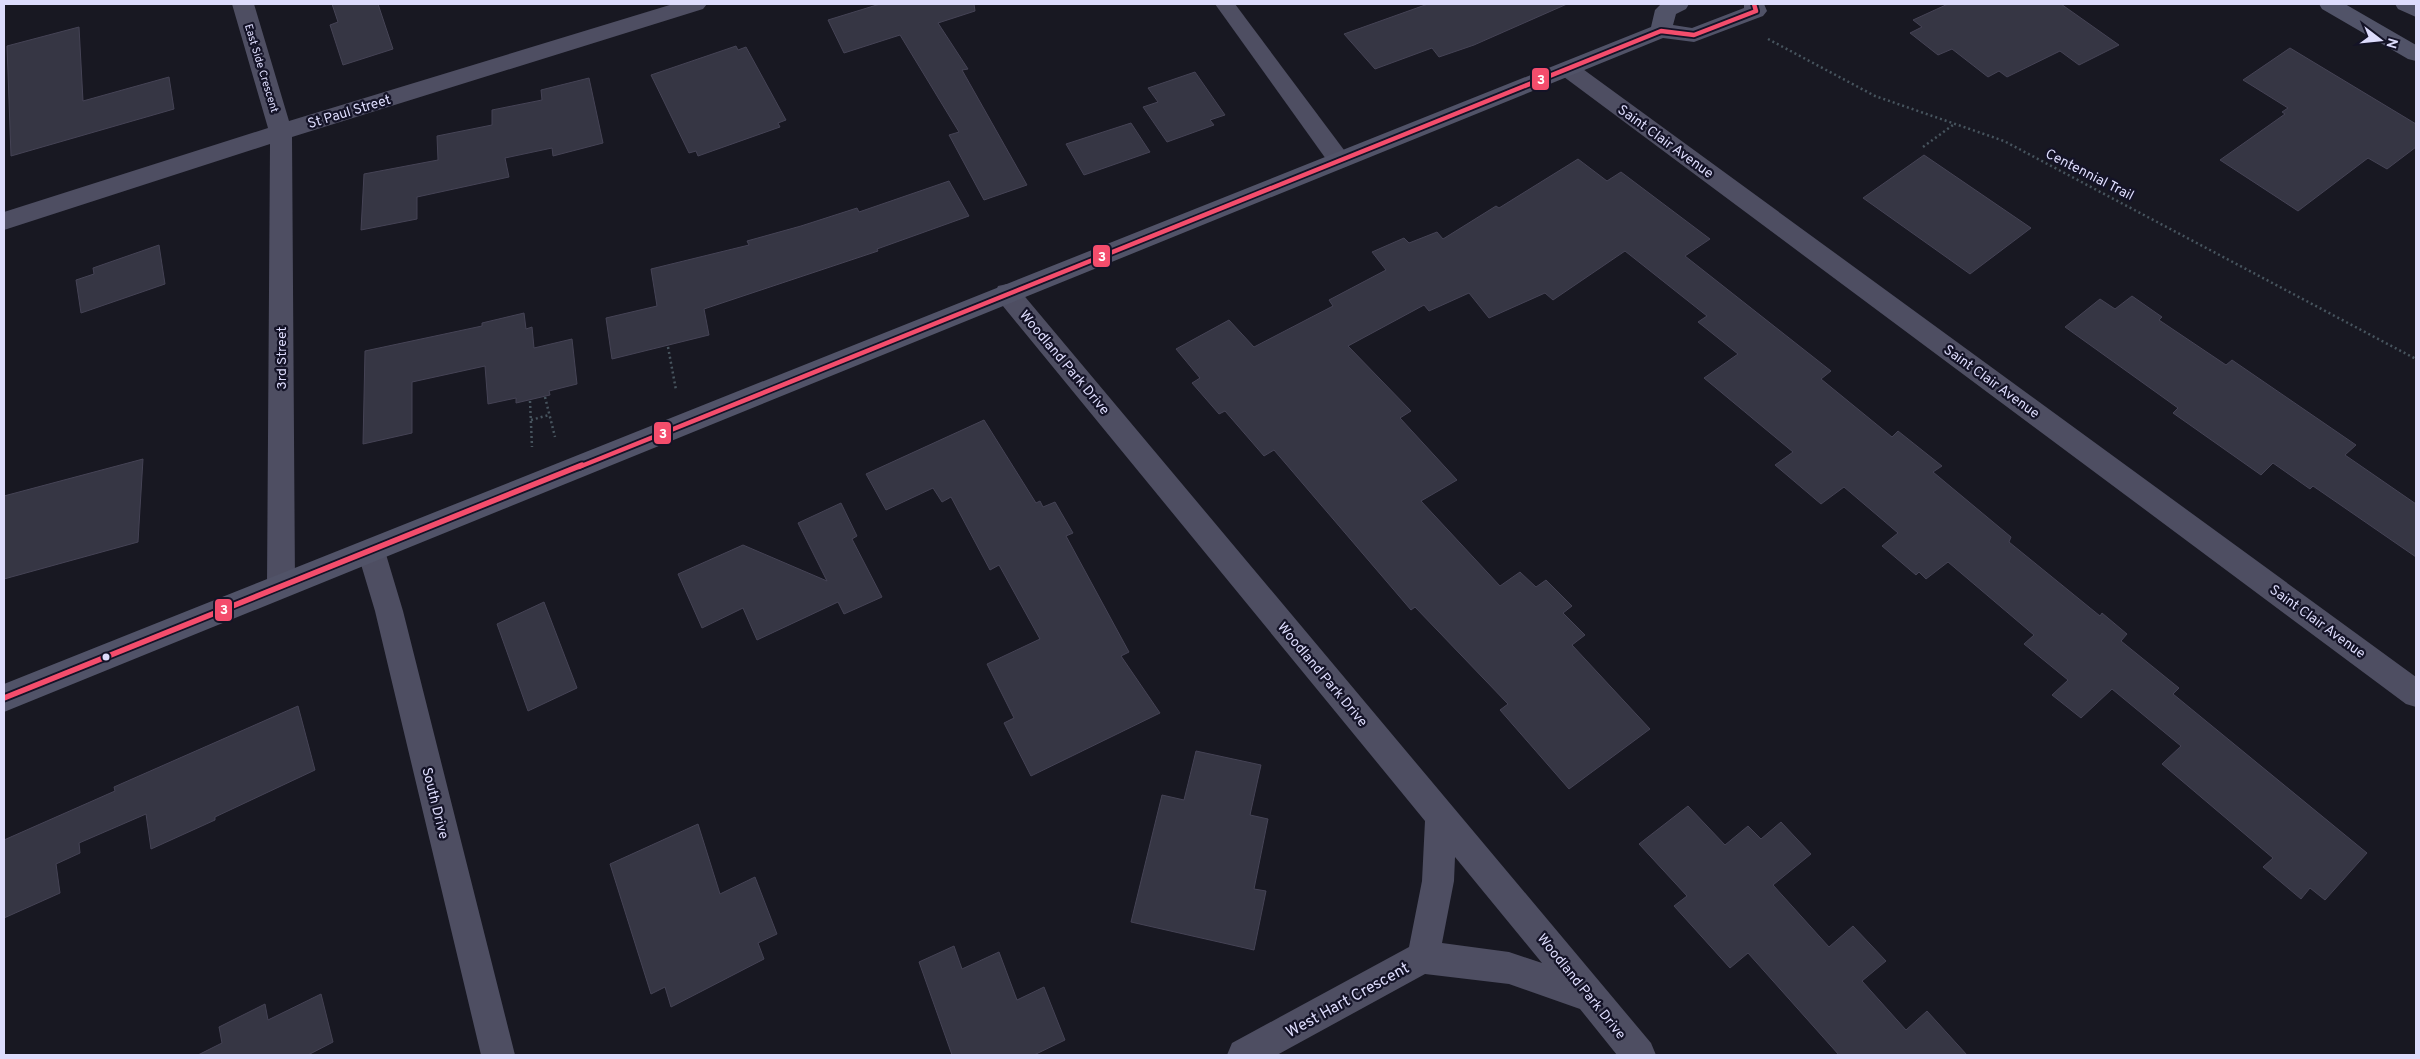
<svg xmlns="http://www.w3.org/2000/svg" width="2420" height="1059" font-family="Overpass,sans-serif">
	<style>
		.building { fill: #363644; stroke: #454355 }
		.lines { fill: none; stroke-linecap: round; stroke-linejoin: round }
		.path { stroke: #47545e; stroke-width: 2.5; stroke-dasharray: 2 3; stroke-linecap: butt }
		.service { fill: #4e4e62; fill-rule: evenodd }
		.minor { fill: #4e4e62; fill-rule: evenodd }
		.secondary { fill: #515368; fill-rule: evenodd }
		.bus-1-far1-casing { stroke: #141327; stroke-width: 8 }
		.bus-1-casing { stroke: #141327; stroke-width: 9 }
		.bus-1-far1 { stroke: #f44d6c; stroke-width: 4.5 }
		.bus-1 { stroke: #f44d6c; stroke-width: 5.5 }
		.bus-dot { fill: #dddcfc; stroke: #141327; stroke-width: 2 }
		.labels { text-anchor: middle; stroke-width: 4.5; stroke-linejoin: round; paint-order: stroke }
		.far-street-label { font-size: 11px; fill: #dddcfc; stroke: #141327 }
		.street-label { font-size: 14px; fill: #dddcfc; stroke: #141327 }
		.near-street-label { font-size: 16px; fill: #dddcfc; stroke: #141327 }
		.line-badge { stroke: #141327; stroke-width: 2 }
		.badge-label { font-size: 14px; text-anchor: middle; font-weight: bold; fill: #fff }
	</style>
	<rect width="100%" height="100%" fill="#181822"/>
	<path class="building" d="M 332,4 L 378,4 L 393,49 L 343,65 L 330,25 L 338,22 Z
		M 880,4 L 974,4 L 975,11 L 938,23 L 968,69 L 962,70 L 1027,185 L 984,200 L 949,135 L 959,132 L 900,35 L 844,53 L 828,20 Z
		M 1428,4 L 1567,4 L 1474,45 L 1439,57 L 1432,48 L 1375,69 L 1344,34 Z
		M 1948,4 L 2061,4 L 2119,45 L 2079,65 L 2060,51 L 2007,77 L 1999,71 L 1988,77 L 1952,49 L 1938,55 L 1910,33 L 1922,27 L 1913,20 Z
		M 79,27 L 83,101 L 169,77 L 174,109 L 11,156 L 7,46 Z
		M 736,46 L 738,50 L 746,47 L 786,120 L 778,123 L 780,127 L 698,156 L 696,151 L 689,153 L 651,75 Z
		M 2290,48 L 2416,124 L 2416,147 L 2387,169 L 2368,158 L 2298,211 L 2220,160 L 2285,114 L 2282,112 L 2288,108 L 2243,80 Z
		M 1195,72 L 1225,115 L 1210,120 L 1214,125 L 1167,142 L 1143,107 L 1158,102 L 1148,88 Z
		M 589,78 L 603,143 L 553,156 L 552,148 L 505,158 L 509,177 L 417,197 L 417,219 L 361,230 L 364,174 L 438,160 L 437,136 L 492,125 L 492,110 L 542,100 L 541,90 Z
		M 1131,123 L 1150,152 L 1084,175 L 1066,144 Z
		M 1924,155 L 2031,228 L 1970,274 L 1863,198 Z
		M 1578,159 L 1607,181 L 1621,172 L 1710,239 L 1685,256 L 1831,371 L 1821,379 L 1892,437 L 1898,431 L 1942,466 L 1933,472 L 2011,537 L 2009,542 L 2100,616 L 2102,613 L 2127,634 L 2121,641 L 2179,688 L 2173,694 L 2367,853 L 2325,900 L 2310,888 L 2301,899 L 2263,867 L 2273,858 L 2162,764 L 2181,746 L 2112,689 L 2081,718 L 2052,695 L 2068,680 L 2024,644 L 2034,635 L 1948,562 L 1926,579 L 1919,572 L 1916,575 L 1882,546 L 1898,533 L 1844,487 L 1821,504 L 1775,465 L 1793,452 L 1704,378 L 1738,354 L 1698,322 L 1707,316 L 1625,251 L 1553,300 L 1545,293 L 1489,318 L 1469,293 L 1429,311 L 1424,305 L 1348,346 L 1411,411 L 1400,418 L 1457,480 L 1421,501 L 1500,586 L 1520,572 L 1536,587 L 1546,580 L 1572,606 L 1563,613 L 1585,635 L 1572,645 L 1650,729 L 1569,789 L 1500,710 L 1508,704 L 1415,607 L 1411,610 L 1274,450 L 1264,456 L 1225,411 L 1219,414 L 1192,383 L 1200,378 L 1176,349 L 1229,320 L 1254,347 L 1333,306 L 1329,300 L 1386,270 L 1372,252 L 1404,238 L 1409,243 L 1437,232 L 1443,239 L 1496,206 L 1499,208 Z
		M 949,181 L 969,216 L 877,249 L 878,251 L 704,309 L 709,335 L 612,359 L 606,318 L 657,306 L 651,269 L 749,245 L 747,241 L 801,226 L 857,208 L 859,212 Z
		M 159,245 L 165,284 L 81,313 L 76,280 L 94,274 L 93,268 Z
		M 2132,296 L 2162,317 L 2159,320 L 2226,365 L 2232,360 L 2356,445 L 2345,455 L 2416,504 L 2416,557 L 2313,486 L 2310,489 L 2273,463 L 2261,475 L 2173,413 L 2178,408 L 2065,327 L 2100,299 L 2115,309 Z
		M 524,313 L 526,329 L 532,327 L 534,348 L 572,339 L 577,384 L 549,391 L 550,395 L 516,403 L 516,398 L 488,404 L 485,366 L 412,382 L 412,433 L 363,444 L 365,351 L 482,326 L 482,323 Z
		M 984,420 L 1036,503 L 1040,501 L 1043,507 L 1055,502 L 1073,533 L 1066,536 L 1129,652 L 1121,656 L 1160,713 L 1031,776 L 1004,723 L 1014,718 L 987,664 L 1040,639 L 999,565 L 990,570 L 951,497 L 942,502 L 933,488 L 886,510 L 866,474 Z
		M 143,459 L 138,542 L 4,579 L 4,496 Z
		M 841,503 L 857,536 L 852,539 L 882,597 L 844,614 L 838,602 L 757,640 L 743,608 L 702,628 L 678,574 L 743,545 L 827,581 L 798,523 Z
		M 544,602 L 577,688 L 528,711 L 497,624 Z
		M 298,706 L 315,770 L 215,817 L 215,820 L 151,849 L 146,814 L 79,843 L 80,853 L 56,864 L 60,893 L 4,918 L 4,840 L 115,791 L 114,787 Z
		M 1196,751 L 1261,765 L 1250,815 L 1268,819 L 1254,889 L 1266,891 L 1254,950 L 1131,922 L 1162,795 L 1184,800 Z
		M 1688,806 L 1725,845 L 1748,826 L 1761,839 L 1781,822 L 1811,854 L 1773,885 L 1829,947 L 1853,926 L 1886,961 L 1862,981 L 1906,1030 L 1927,1011 L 1967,1055 L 1839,1055 L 1748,953 L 1730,968 L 1674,906 L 1687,896 L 1639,844 Z
		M 698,824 L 720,894 L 755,877 L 777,934 L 758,943 L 764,959 L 671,1007 L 665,987 L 651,994 L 610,864 Z
		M 954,946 L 962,969 L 999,952 L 1017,1000 L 1044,987 L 1065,1040 L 1034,1055 L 952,1055 L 919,962 Z
		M 321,994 L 333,1042 L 308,1055 L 198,1055 L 222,1043 L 219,1027 L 265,1004 L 268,1020 Z"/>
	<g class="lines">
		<path class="path" d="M 1768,39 L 1875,96 L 2004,141 L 2416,359
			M 1923,147 L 1953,125
			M 668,347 L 676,390
			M 545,397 L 555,437
			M 530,401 L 532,447
			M 531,420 L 549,415"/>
		<path class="service" d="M 1215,4 L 1235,4 L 1347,154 L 1350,160 L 1347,166 L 1339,168 L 1331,166 Z"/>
		<path class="minor" d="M 232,4 L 254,4 L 289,121 L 673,4 L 707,4 L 703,9 L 292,137 L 295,585 L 291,594 L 281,597 L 271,594 L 267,585 L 270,144 L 4,230 L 4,212 L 268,128 Z
			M 1568,62 L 1576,64 L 2416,677 L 2416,707 L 2406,704 L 1560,74 L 1557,69 L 1560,64 Z
			M 1007,284 L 1016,286 L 1651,1043 L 1656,1055 L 1617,1055 L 1580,1009 L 1509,984 L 1425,974 L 1277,1055 L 1227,1055 L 1232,1043 L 1409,947 L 1422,881 L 1425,821 L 998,300 L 995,293 L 998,286 ZM 1455,857 L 1542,963 L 1509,952 L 1442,943 L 1454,881 Z
			M 371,539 L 381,543 L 385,551 L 403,611 L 515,1055 L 481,1055 L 375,611 L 357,551 L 361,543 Z"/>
		<path class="secondary" d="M 1661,4 L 1689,4 L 1686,9 L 1676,14 L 1673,25 L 1692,28 L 1744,8 L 1744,4 L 1764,4 L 1767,11 L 1763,16 L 1694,42 L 1663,38 L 4,712 L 4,684 L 1651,27 L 1655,10 Z
			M 2319,4 L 2345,4 L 2416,45 L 2416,61 L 2408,59 L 2322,9 Z
			M 2395,4 L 2416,4 L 2416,17 L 2398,9 Z"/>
		<g class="bus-1-far1-casing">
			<path id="bus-1-far1" d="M 579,467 L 1661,31 L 1694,35 L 1756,11 L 1754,4"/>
		</g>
		<g class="bus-1-casing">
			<path id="bus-1" d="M 4,698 L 582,465"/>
		</g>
		<use href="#bus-1-far1" class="bus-1-far1"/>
		<use href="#bus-1" class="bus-1"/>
	</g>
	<circle class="bus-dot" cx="106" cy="657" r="4.5"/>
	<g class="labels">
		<g class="far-street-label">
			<text transform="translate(262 68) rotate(73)" y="4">East Side Crescent</text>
		</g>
		<g class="street-label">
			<text transform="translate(349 111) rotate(-17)" y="5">St Paul Street</text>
			<text transform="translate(1666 141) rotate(36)" y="5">Saint Clair Avenue</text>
			<text transform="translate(2090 174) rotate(27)" y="5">Centennial Trail</text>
			<text transform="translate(281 358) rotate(-90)" y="5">3rd Street</text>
			<text transform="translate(1065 362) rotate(50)" y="5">Woodland Park Drive</text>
			<text transform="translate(1992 381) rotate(36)" y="5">Saint Clair Avenue</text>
			<text transform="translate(2318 621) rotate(36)" y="5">Saint Clair Avenue</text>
			<text transform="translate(1323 674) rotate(50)" y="5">Woodland Park Drive</text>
			<text transform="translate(436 803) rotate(76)" y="5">South Drive</text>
			<text transform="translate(1582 986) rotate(51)" y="5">Woodland Park Drive</text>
		</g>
		<g class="near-street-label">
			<text transform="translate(1347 999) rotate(-29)" y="6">West Hart Crescent</text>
		</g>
	</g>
	<g class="line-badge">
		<rect x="1531" y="67" width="19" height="24" rx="5" fill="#f44d6c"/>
		<rect x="1092" y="244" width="19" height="24" rx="5" fill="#f44d6c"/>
		<rect x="653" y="421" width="19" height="24" rx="5" fill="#f44d6c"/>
		<rect x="214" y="598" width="19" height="24" rx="5" fill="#f44d6c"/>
	</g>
	<g class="badge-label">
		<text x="1541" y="84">3</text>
		<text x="1102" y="261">3</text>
		<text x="663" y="438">3</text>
		<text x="224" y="614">3</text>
	</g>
	<rect width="2420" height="1059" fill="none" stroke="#dddcfc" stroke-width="10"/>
	<g transform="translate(2380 40) rotate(106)" stroke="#141327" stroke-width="4" paint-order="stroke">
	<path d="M0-4L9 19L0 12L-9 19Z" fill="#dddcfc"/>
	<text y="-8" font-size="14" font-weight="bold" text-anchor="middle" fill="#dddcfc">N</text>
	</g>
</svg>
